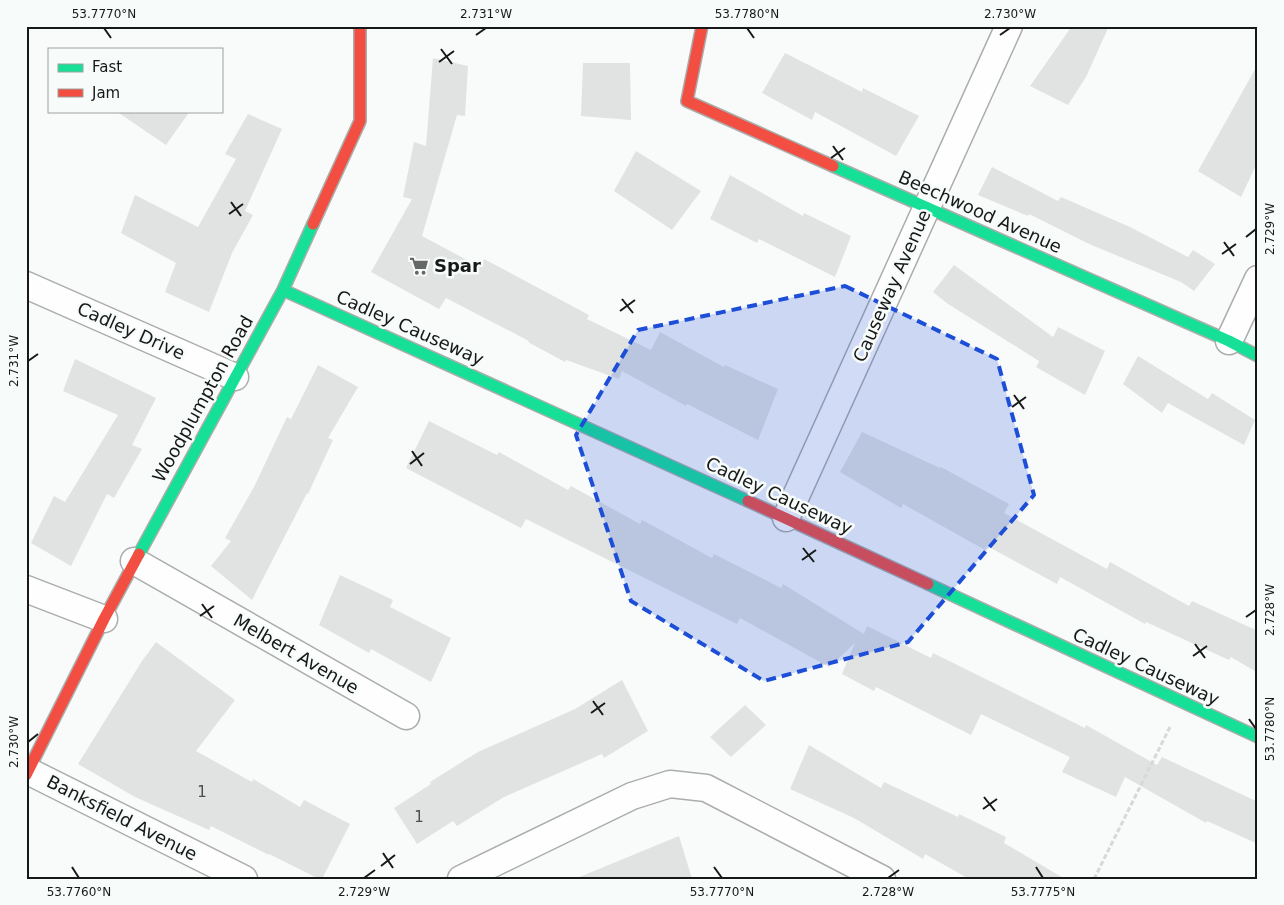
<svg xmlns="http://www.w3.org/2000/svg" width="1284" height="905" font-family="'DejaVu Sans',sans-serif">
	<style>
		.building { fill: #e1e3e2 }
		.lines { fill: none; stroke-linecap: round; stroke-linejoin: round }
		.street-casing { stroke: #abadac; stroke-width: 29 }
		.fast-casing { stroke: #abadac; stroke-width: 14 }
		.jam-casing { stroke: #abadac; stroke-width: 14 }
		.path { stroke: #d8d8d8; stroke-width: 3; stroke-dasharray: 5 2.5; stroke-linecap: butt }
		.street { stroke: #fefefe; stroke-width: 26 }
		.fast { stroke: #16e098; stroke-width: 11 }
		.jam { stroke: #f24e42; stroke-width: 11 }
		.marked { fill: #1d4ed8; fill-opacity: 0.2; stroke: #1d4ed8; stroke-width: 4; stroke-dasharray: 10 6; stroke-linejoin: round }
		.ticks { fill: none; stroke: #171918; stroke-width: 2 }
		.labels { text-anchor: middle; stroke-width: 5; stroke-linejoin: round; paint-order: stroke }
		.number-label { font-size: 15px; fill: #4c4e4c }
		.street-label { font-size: 18px; fill: #171918; stroke: #f7fcfa }
		.poi-label { font-size: 18px; font-weight: bold; fill: #171918; stroke: #f7fcfa; text-anchor: start }
		.neatline { fill: none; stroke: #171918; stroke-width: 2 }
		.ticks-label { font-size: 12px; text-anchor: middle; fill: #171918 }
	</style>
	<rect width="100%" height="100%" fill="#f8fbfa"/>
	<path class="building" d="M 1072,26 L 1109,26 L 1086,77 L 1068,105 L 1030,86 Z
		M 785,53 L 862,92 L 863,88 L 919,116 L 896,156 L 815,112 L 812,120 L 762,93 Z
		M 433,58 L 468,66 L 465,116 L 457,115 L 422,236 L 480,267 L 484,259 L 589,315 L 587,319 L 651,350 L 660,332 L 724,367 L 725,365 L 778,389 L 758,440 L 687,404 L 686,406 L 622,371 L 619,379 L 566,360 L 565,362 L 528,342 L 529,341 L 446,298 L 439,309 L 371,272 L 412,199 L 403,197 L 414,142 L 426,146 Z
		M 583,63 L 630,63 L 631,120 L 581,116 Z
		M 1258,64 L 1258,161 L 1241,197 L 1198,171 Z
		M 116,111 L 190,111 L 166,145 Z
		M 248,114 L 282,129 L 245,211 L 253,215 L 232,253 L 209,312 L 165,292 L 176,263 L 121,233 L 135,195 L 198,227 L 236,159 L 225,154 Z
		M 636,151 L 701,191 L 672,230 L 614,191 Z
		M 992,167 L 1058,201 L 1061,197 L 1130,227 L 1188,257 L 1193,250 L 1215,264 L 1194,291 L 1181,282 L 1089,244 L 1029,214 L 1028,216 L 978,195 Z
		M 730,175 L 803,216 L 804,213 L 851,236 L 835,277 L 759,239 L 757,243 L 710,219 Z
		M 954,265 L 1053,337 L 1058,327 L 1105,351 L 1085,395 L 1036,367 L 1039,361 L 948,304 L 933,292 Z
		M 1138,356 L 1208,399 L 1212,393 L 1255,420 L 1244,445 L 1168,403 L 1162,413 L 1123,384 Z
		M 75,359 L 156,398 L 132,445 L 142,449 L 114,498 L 107,494 L 71,566 L 31,543 L 54,496 L 65,502 L 118,415 L 63,391 Z
		M 318,365 L 358,387 L 328,438 L 333,440 L 308,494 L 307,493 L 252,600 L 211,566 L 231,541 L 225,538 L 254,487 L 287,417 L 291,419 Z
		M 429,421 L 497,455 L 499,452 L 568,490 L 571,486 L 640,524 L 642,520 L 712,558 L 714,554 L 781,588 L 783,584 L 864,634 L 867,626 L 931,658 L 933,653 L 1085,728 L 1086,725 L 1157,765 L 1162,757 L 1258,802 L 1258,844 L 1207,821 L 1206,823 L 1125,777 L 1116,797 L 1062,772 L 1070,757 L 981,714 L 971,735 L 876,687 L 874,691 L 842,674 L 855,643 L 829,667 L 740,618 L 737,624 L 526,519 L 521,528 L 406,468 Z
		M 862,432 L 940,468 L 941,467 L 1009,504 L 1004,513 L 1107,569 L 1110,562 L 1189,606 L 1192,601 L 1258,631 L 1258,673 L 1231,657 L 1229,660 L 1146,622 L 1145,624 L 1060,577 L 1057,584 L 987,546 L 985,550 L 903,504 L 901,508 L 840,472 Z
		M 340,575 L 393,600 L 390,607 L 451,638 L 431,682 L 371,649 L 369,653 L 319,625 Z
		M 156,642 L 235,700 L 196,751 L 252,782 L 253,779 L 300,807 L 304,800 L 350,824 L 322,879 L 319,879 L 269,854 L 269,855 L 211,826 L 209,830 L 135,797 L 78,764 L 142,661 Z
		M 622,680 L 648,731 L 604,758 L 602,754 L 504,797 L 457,826 L 453,821 L 417,844 L 394,808 L 431,784 L 430,782 L 478,752 L 575,709 Z
		M 745,705 L 766,725 L 731,757 L 710,737 Z
		M 809,745 L 881,788 L 884,782 L 958,817 L 959,814 L 1006,837 L 1004,843 L 1065,879 L 969,879 L 925,854 L 923,859 L 854,818 L 790,789 Z
		M 679,836 L 692,879 L 577,879 L 577,878 Z"/>
	<g class="lines">
		<g class="street-casing">
			<path id="street" d="M 26,285 L 235,377
				M 1229,341 L 1258,279
				M 786,518 L 1009,26
				M 134,561 L 406,716
				M 26,589 L 104,619
				M 28,771 L 244,879
				M 461,879 L 632,796 L 670,784 L 706,788 L 882,879"/>
		</g>
		<g class="fast-casing">
			<path id="fast" d="M 833,166 L 1229,341 L 1258,356
				M 283,290 L 748,501
				M 139,554 L 283,290 L 313,224
				M 928,584 L 1258,737"/>
		</g>
		<g class="jam-casing">
			<path id="jam" d="M 702,26 L 687,101 L 833,166
				M 313,224 L 360,121 L 360,26
				M 748,501 L 928,584
				M 26,775 L 104,619 L 139,554"/>
		</g>
		<path class="path" d="M 1094,879 L 1170,727"/>
		<use href="#street" class="street"/>
		<use href="#fast" class="fast"/>
		<use href="#jam" class="jam"/>
	</g>
	<path class="marked" d="M 845,286 L 997,359 L 1034,495 L 908,642 L 764,681 L 631,601 L 576,435 L 638,330 Z"/>
	<path class="ticks" d="M 104,28 L 111,38M 747,28 L 754,38M 476,35 L 486,28M 1000,35 L 1010,28M 441,49 L 452,64M 439,62 L 454,51M 833,146 L 843,160M 831,158 L 845,148M 231,202 L 241,216M 229,214 L 243,204M 1246,237 L 1256,229M 1224,242 L 1234,256M 1222,254 L 1236,244M 622,299 L 633,313M 620,311 L 635,300M 28,361 L 38,354M 1014,395 L 1024,409M 1012,407 L 1026,397M 412,451 L 422,466M 410,464 L 424,453M 803,548 L 814,562M 802,560 L 816,550M 202,604 L 212,618M 200,616 L 214,606M 1246,617 L 1256,610M 1195,644 L 1205,658M 1193,656 L 1207,646M 593,701 L 603,715M 591,713 L 605,703M 1249,719 L 1256,729M 28,742 L 38,734M 984,797 L 995,811M 983,809 L 997,799M 383,853 L 393,868M 381,866 L 395,855M 72,867 L 79,878M 714,867 L 722,878M 1036,867 L 1043,878M 364,878 L 375,870M 888,878 L 899,870"/>
	<defs>
		<g id="supermarket-bare" transform="scale(1.5)"><path d="M-6-5.5h2.5l.6 2H6L4.5 2H-2.5L-4.4-4H-6ZM-1.5 3.2a1.3 1.3 0 1 0 .1 0ZM3 3.2a1.3 1.3 0 1 0 .1 0Z" fill="#666867" stroke="#f7fcfa" stroke-width="2.5" paint-order="stroke"/></g>
	</defs>
	<g fill-rule="evenodd">
		<use href="#supermarket-bare" x="419" y="266"/>
	</g>
	<g class="labels">
		<g class="number-label">
			<text x="202" y="797">1</text>
			<text x="419" y="822">1</text>
		</g>
		<g class="street-label">
			<text transform="translate(980 212) rotate(24)" y="6">Beechwood Avenue</text>
			<text transform="translate(892 286) rotate(-66)" y="6">Causeway Avenue</text>
			<text transform="translate(410 328) rotate(24)" y="6">Cadley Causeway</text>
			<text transform="translate(131 331) rotate(24)" y="6">Cadley Drive</text>
			<text transform="translate(203 399) rotate(-61)" y="6">Woodplumpton Road</text>
			<text transform="translate(779 496) rotate(25)" y="6">Cadley Causeway</text>
			<text transform="translate(296 654) rotate(30)" y="6">Melbert Avenue</text>
			<text transform="translate(1146 667) rotate(25)" y="6">Cadley Causeway</text>
			<text transform="translate(122 818) rotate(27)" y="6">Banksfield Avenue</text>
		</g>
		<g class="poi-label">
			<text x="434" y="272">Spar</text>
		</g>
	</g>
	<rect width="1284" height="905" fill="none" stroke="#f7fcfa" stroke-width="55"/>
	<rect x="48" y="48" width="175" height="65" fill="#f7fcfa" stroke="#9da1a0"/>
	<rect x="58" y="64" width="25" height="8" fill="#16e098" stroke="#9da1a0"/>
	<text x="92" y="72" font-size="15" fill="#171918">Fast</text>
	<rect x="58" y="89" width="25" height="8" fill="#f24e42" stroke="#9da1a0"/>
	<text x="92" y="98" font-size="15" fill="#171918">Jam</text>
	<rect x="28" y="28" width="1228" height="850" class="neatline"/>
	<g class="ticks-label">
		<text x="104" y="18">53.7770°N</text>
		<text x="486" y="18">2.731°W</text>
		<text x="747" y="18">53.7780°N</text>
		<text x="1010" y="18">2.730°W</text>
		<text transform="translate(1270 229) rotate(-90)" y="4">2.729°W</text>
		<text transform="translate(14 361) rotate(-90)" y="4">2.731°W</text>
		<text transform="translate(1270 610) rotate(-90)" y="4">2.728°W</text>
		<text transform="translate(1270 729) rotate(-90)" y="4">53.7780°N</text>
		<text transform="translate(14 742) rotate(-90)" y="4">2.730°W</text>
		<text x="79" y="896">53.7760°N</text>
		<text x="364" y="896">2.729°W</text>
		<text x="722" y="896">53.7770°N</text>
		<text x="888" y="896">2.728°W</text>
		<text x="1043" y="896">53.7775°N</text>
	</g>
</svg>
